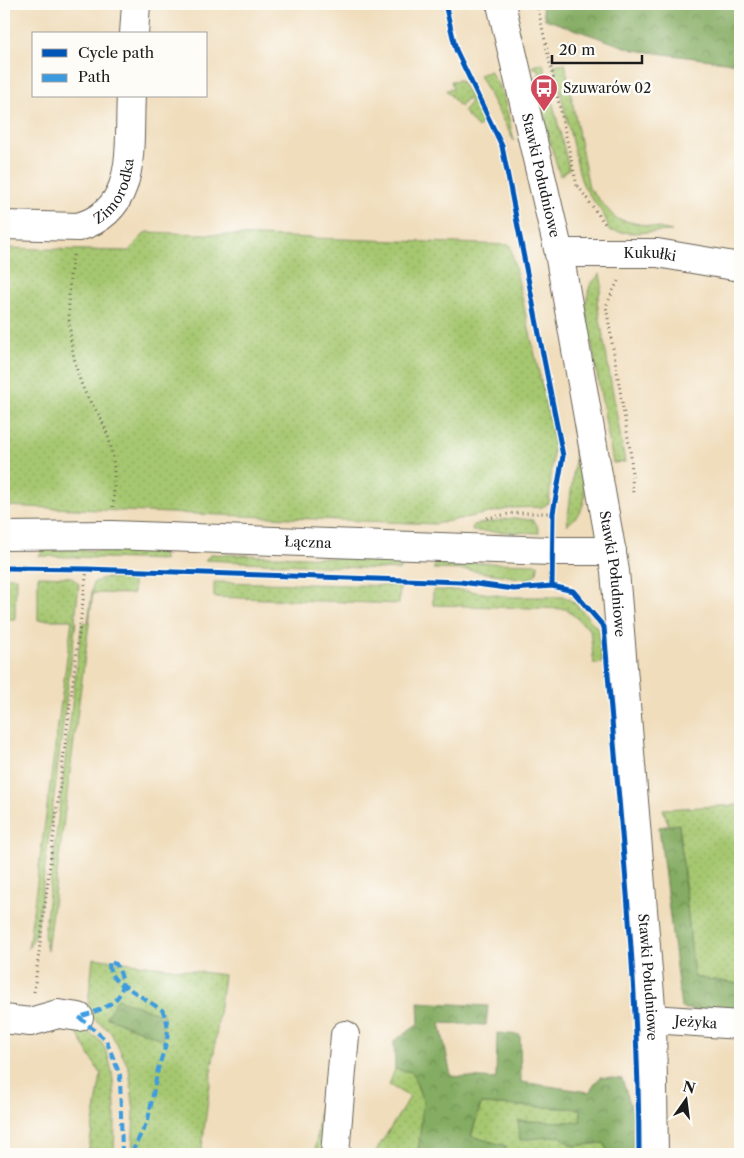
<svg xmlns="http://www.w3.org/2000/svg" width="744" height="1158" font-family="'Libre Caslon Text',serif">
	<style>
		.green { fill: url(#green-dots); stroke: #617246 }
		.forest { fill: url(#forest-crowns); stroke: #50643f }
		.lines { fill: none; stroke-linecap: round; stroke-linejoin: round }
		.street-casing { stroke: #666054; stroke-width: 30 }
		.path { stroke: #666054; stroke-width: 3; stroke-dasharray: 1 4; stroke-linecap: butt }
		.street { stroke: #fff; stroke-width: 28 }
		.quiet { stroke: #3c9bdf; stroke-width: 4; stroke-dasharray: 8 4; stroke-linecap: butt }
		.cycleway-casing { stroke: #fdfcf7; stroke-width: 8 }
		.cycleway { stroke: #0057b8; stroke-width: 5 }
		.labels { text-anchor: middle; stroke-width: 5; stroke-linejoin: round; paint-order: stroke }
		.poi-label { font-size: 14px; fill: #1c1c1c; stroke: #fdfcf7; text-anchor: start }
		.street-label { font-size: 14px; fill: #1c1c1c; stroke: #fdfcf7 }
	</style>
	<defs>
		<pattern id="green-dots" width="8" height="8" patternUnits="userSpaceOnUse" patternTransform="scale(1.25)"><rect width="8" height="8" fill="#a6c770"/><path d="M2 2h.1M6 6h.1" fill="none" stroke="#8eaa60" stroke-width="1.8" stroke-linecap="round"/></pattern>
		<pattern id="forest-crowns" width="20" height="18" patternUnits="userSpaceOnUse" patternTransform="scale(1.25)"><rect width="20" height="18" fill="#84ac62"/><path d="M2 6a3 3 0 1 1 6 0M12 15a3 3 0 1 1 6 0" fill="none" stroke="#6b8b50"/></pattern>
	</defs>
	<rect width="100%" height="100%" fill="#fdfcf7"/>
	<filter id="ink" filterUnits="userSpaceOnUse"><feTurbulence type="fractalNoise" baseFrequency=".02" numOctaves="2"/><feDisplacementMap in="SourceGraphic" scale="10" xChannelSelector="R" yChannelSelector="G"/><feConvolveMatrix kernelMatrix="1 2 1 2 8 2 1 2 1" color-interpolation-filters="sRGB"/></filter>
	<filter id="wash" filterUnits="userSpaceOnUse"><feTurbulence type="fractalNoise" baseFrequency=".0096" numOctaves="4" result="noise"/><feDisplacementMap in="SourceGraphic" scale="20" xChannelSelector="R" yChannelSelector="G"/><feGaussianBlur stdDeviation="1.12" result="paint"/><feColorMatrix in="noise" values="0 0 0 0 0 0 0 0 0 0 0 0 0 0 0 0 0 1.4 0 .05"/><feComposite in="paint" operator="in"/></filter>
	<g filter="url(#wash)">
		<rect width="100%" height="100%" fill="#f0ddbc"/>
		<path class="green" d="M 543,63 L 569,169 L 560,176 L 531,77 L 538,78 L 540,70 L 532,67 L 535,64 Z
			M 565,63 L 589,188 L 616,219 L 672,231 L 633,233 L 609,231 C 607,211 588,199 581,180 L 554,65 Z
			M 490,71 L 503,94 L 514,141 L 479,75 Z
			M 460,80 L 484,120 L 478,128 L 463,111 L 471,102 L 466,99 L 460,107 L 446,90 L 453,89 L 451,81 Z
			M 146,232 L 510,245 L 554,439 L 549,503 L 542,507 L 513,508 L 435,524 L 4,506 L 4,248 L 129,251 Z
			M 600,274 L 602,285 L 597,302 L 625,462 L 613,463 L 585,307 L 590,285 Z
			M 574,439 L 585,494 C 584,509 578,516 567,525 L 575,459 Z
			M 513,518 L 533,520 L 537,525 L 539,533 L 472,531 L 473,525 Z
			M 43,549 L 162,552 L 165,560 L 39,556 Z
			M 211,554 L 398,560 L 401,563 L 400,570 L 205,560 Z
			M 437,562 L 538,564 C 538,573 536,577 527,579 L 468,570 L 433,569 Z
			M 38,576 L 71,577 L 79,584 L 75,620 L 76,621 L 37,931 L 28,949 L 72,620 L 38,620 Z
			M 4,577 L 16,577 L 15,619 L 4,619 Z
			M 103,578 L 133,579 L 133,594 L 93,593 L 47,951 L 44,934 L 82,623 L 88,623 L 93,583 Z
			M 214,582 L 400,586 L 399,604 L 214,597 Z
			M 433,590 L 463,590 L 510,597 L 565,597 L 575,603 L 599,630 L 602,663 L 594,664 L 590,630 L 566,609 L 433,605 Z
			M 740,805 L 740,984 L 694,977 L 679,825 L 669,826 L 663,809 Z
			M 93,958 L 224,975 L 201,1154 L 132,1154 L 134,1112 L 129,1068 L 110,1031 L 87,1014 Z
			M 74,1028 C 80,1030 88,1032 93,1035 C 120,1049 115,1127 114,1154 L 88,1154 L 101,1075 Z
			M 395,1069 L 412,1072 L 423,1101 L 426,1154 L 374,1154 L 410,1097 L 389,1085 Z
			M 481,1104 L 582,1109 L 580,1122 L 518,1121 L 560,1136 L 572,1146 L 604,1143 L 608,1153 L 505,1154 L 506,1146 L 471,1137 Z
			M 320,1106 L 327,1125 L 325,1154 L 315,1154 Z"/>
		<path class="forest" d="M 541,4 L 740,4 L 740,64 L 634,50 L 545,19 Z
			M 679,824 L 694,977 L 740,984 L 740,1018 L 681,1008 L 659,827 Z
			M 117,999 L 164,1015 L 163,1040 L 106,1017 Z
			M 418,1002 L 488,1006 L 486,1025 L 440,1023 L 451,1076 L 496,1079 L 497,1033 L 520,1035 L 521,1082 L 589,1092 L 600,1077 L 622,1079 L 633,1112 L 633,1154 L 603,1154 L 608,1153 L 604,1143 L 572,1146 L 560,1136 L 520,1140 L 518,1121 L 580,1122 L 581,1109 L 481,1104 L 471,1136 L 506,1146 L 505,1154 L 418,1154 L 423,1101 L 412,1072 L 395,1069 L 394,1041 L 419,1024 Z"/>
	</g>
	<g filter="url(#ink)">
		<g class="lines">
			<g class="street-casing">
				<g id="street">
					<path id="s1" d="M 501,4 L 559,253 L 615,571 L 652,1019 L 654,1154"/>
					<path d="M 134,34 L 136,4"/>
					<path id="s2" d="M 4,225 L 78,227 C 139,210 128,147 131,96"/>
					<path id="s3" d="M 559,253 L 657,253 L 740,267"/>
					<path id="s4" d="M 4,536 L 112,535 L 551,551 L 612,551"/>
					<path d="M 4,1019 L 30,1022 L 58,1014 L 79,1017"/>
					<path id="s5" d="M 652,1019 L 740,1025"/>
					<path d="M 335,1154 L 345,1035"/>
				</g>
			</g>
			<path class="path" d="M 537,4 L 577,186
				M 578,186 L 605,224
				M 73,255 C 66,297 67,348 83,388 C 88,400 97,410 102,421 C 116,452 115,474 113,507
				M 618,281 L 606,306 L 631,456 L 633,495
				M 487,518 L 514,513 L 553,513
				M 34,992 L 87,569"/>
			<use href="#street" class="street"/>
			<path class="quiet" d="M 122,1154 L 120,1075 L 106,1040 L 79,1017 C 105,1009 136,998 116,964 L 109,962 C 109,973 113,979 123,985 L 162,1010 L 166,1017 L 168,1029 L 167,1041 L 158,1069 L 148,1120 L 131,1154"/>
			<g class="cycleway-casing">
				<path id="cycleway" d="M 445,4 L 456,50 L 502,146 L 563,456 L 553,513 L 552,586 L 573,591 L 604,627 C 618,801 639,980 639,1154
					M 4,568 L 87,569 L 461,582 L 514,589 L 552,586"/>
			</g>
			<use href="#cycleway" class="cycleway"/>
		</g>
	</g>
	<defs>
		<g id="bus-pin" transform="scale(1.4375)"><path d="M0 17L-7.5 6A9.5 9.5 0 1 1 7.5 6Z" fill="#d1495b" stroke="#fdfcf7"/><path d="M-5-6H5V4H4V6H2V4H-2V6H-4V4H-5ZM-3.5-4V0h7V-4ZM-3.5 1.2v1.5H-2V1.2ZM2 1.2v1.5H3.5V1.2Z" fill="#fff"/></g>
	</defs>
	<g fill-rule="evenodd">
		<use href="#bus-pin" x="544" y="88"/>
	</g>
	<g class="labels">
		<g class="poi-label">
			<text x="563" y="93">Szuwarów 02</text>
		</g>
		<g class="street-label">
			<text dy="5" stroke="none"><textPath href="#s1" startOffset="176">Stawki Południowe</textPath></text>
			<text dy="5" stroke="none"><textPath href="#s2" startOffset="129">Zimorodka</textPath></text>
			<text dy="5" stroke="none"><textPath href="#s3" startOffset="91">Kukułki</textPath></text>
			<text dy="5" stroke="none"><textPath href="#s4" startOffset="304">Łączna</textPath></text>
			<text dy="5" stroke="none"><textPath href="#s1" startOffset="581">Stawki Południowe</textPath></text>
			<text dy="5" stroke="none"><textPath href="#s1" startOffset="986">Stawki Południowe</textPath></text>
			<text dy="5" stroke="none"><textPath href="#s5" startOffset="44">Jeżyka</textPath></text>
		</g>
	</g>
	<rect width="744" height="1158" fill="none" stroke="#fdfcf7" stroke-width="20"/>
	<rect x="32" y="32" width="175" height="65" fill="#fdfcf7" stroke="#a3a29f"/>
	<rect x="42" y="49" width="25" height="8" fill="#0057b8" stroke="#a3a29f"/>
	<text x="78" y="58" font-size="15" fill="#1c1c1c">Cycle path</text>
	<rect x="42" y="74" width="25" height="8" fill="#3c9bdf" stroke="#a3a29f"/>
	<text x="78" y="82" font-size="15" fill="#1c1c1c">Path</text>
	<g transform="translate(686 1100) rotate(14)" stroke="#fdfcf7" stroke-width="4" paint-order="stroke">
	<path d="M0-4L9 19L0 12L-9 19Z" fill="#1c1c1c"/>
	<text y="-8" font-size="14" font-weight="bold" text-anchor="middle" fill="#1c1c1c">N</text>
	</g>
	<path d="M552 55v8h90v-8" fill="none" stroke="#1c1c1c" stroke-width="2.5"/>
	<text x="559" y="55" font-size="15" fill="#1c1c1c" stroke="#fdfcf7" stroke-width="4" paint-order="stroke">20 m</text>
</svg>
